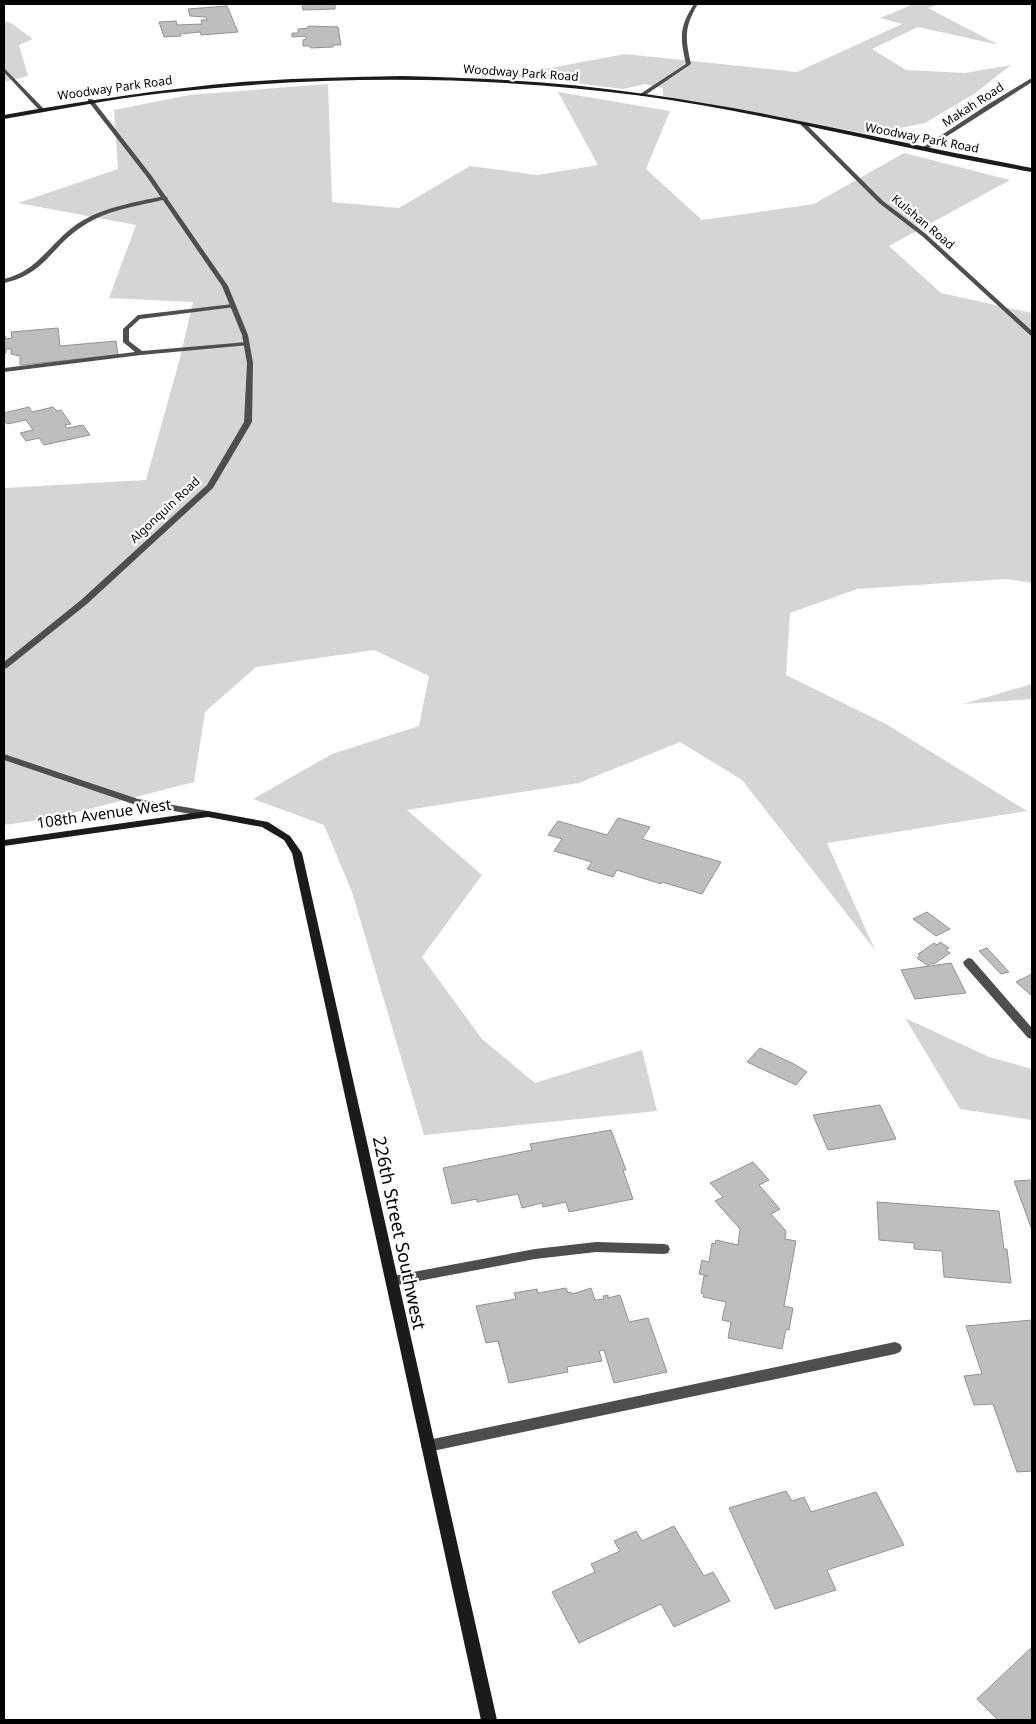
<svg xmlns="http://www.w3.org/2000/svg" width="1036" height="1724" font-family="'Noto Sans',sans-serif">
	<style>
		.green { fill: #d5d5d5 }
		.building { fill: #bebebe; stroke: #929292 }
		.lines { fill: none; stroke-linecap: round; stroke-linejoin: round }
		.lane { fill: #4e4e4e; fill-rule: evenodd }
		.street { fill: #4e4e4e; fill-rule: evenodd }
		.secondary { fill: #1b1b1b; fill-rule: evenodd }
		.labels { text-anchor: middle; stroke-width: 4.5; stroke-linejoin: round; paint-order: stroke }
		.far-street-label { font-size: 12px; fill: #000; stroke: #fff }
		.street-label { font-size: 15px; fill: #000; stroke: #fff }
		.near-street-label { font-size: 18px; fill: #000; stroke: #fff }
	</style>
	<rect width="100%" height="100%" fill="#fff"/>
	<path class="green" d="M 914,4 L 940,4 L 928,8 L 999,45 L 918,27 L 872,49 L 906,70 L 965,73 L 1011,65 L 974,94 L 925,123 L 869,134 L 663,96 L 663,88 L 645,84 L 623,89 L 513,75 L 625,54 L 797,72 L 902,24 L 880,18 Z
		M 4,21 L 11,23 L 33,39 L 19,45 L 28,76 L 4,82 Z
		M 328,84 L 332,202 L 399,208 L 470,166 L 537,175 L 598,165 L 558,92 L 670,111 L 646,169 L 702,220 L 814,204 L 904,153 L 1010,180 L 889,246 L 941,293 L 1032,313 L 1032,583 L 1006,579 L 857,589 L 790,613 L 786,675 L 886,724 L 1027,811 L 827,843 L 875,950 L 742,780 L 680,742 L 579,783 L 407,810 L 482,875 L 422,957 L 482,1039 L 535,1083 L 642,1050 L 657,1111 L 424,1135 L 352,892 L 324,825 L 253,799 L 332,754 L 419,726 L 429,676 L 374,650 L 256,667 L 205,712 L 194,782 L 54,818 L 4,825 L 4,488 L 146,480 L 180,358 L 193,302 L 109,298 L 136,225 L 18,203 L 118,169 L 114,110 L 189,95 Z
		M 1032,684 L 1032,699 L 963,704 Z
		M 905,1018 L 989,1057 L 1032,1069 L 1032,1120 L 960,1109 Z"/>
	<path class="building" d="M 302,4 L 335,4 L 335,9 L 303,10 Z
		M 227,6 L 238,32 L 201,35 L 200,32 L 180,34 L 181,36 L 164,37 L 159,22 L 176,21 L 177,25 L 202,24 L 201,20 L 207,20 L 206,17 L 190,16 L 188,9 Z
		M 308,26 L 338,27 L 341,45 L 333,45 L 333,47 L 311,48 L 310,46 L 303,46 L 303,40 L 306,39 L 306,36 L 292,37 L 292,33 L 298,33 L 298,29 L 308,28 Z
		M 58,328 L 60,346 L 116,341 L 118,355 L 20,365 L 20,356 L 11,354 L 11,349 L 6,349 L 6,353 L 4,353 L 4,336 L 5,336 L 6,339 L 12,338 L 11,332 Z
		M 29,407 L 32,412 L 53,407 L 57,411 L 61,410 L 71,424 L 65,425 L 67,428 L 83,425 L 90,435 L 44,445 L 39,438 L 26,441 L 20,433 L 33,430 L 26,420 L 7,424 L 4,420 L 4,413 Z
		M 618,818 L 650,827 L 642,839 L 721,862 L 702,894 L 662,882 L 661,884 L 617,870 L 613,877 L 587,869 L 592,862 L 554,851 L 562,839 L 548,835 L 558,821 L 607,835 Z
		M 927,912 L 950,929 L 936,936 L 913,919 Z
		M 940,942 L 949,948 L 946,950 L 950,953 L 934,964 L 932,963 L 928,966 L 917,958 L 920,955 L 918,954 L 934,943 L 937,945 Z
		M 987,948 L 1009,972 L 1001,974 L 979,951 Z
		M 951,963 L 966,993 L 915,999 L 901,970 Z
		M 1032,974 L 1032,996 L 1016,982 Z
		M 760,1048 L 794,1064 L 807,1072 L 796,1085 L 747,1062 Z
		M 880,1105 L 896,1139 L 828,1150 L 813,1115 Z
		M 611,1130 L 626,1170 L 623,1170 L 633,1199 L 569,1212 L 566,1202 L 543,1207 L 542,1203 L 522,1208 L 518,1194 L 477,1202 L 477,1199 L 452,1204 L 443,1168 L 532,1150 L 530,1144 Z
		M 753,1162 L 769,1180 L 759,1185 L 780,1209 L 771,1214 L 786,1231 L 785,1239 L 796,1241 L 784,1306 L 793,1308 L 789,1330 L 786,1329 L 782,1349 L 728,1338 L 731,1322 L 722,1320 L 726,1302 L 703,1297 L 704,1294 L 701,1293 L 704,1276 L 708,1276 L 699,1274 L 702,1260 L 709,1262 L 712,1243 L 715,1244 L 716,1240 L 738,1245 L 740,1229 L 715,1201 L 723,1197 L 710,1183 Z
		M 1032,1180 L 1032,1230 L 1014,1181 Z
		M 877,1202 L 999,1211 L 1004,1249 L 1007,1249 L 1011,1283 L 944,1277 L 942,1251 L 914,1249 L 914,1243 L 879,1240 Z
		M 566,1288 L 568,1293 L 571,1292 L 572,1294 L 591,1288 L 595,1300 L 604,1299 L 603,1296 L 608,1295 L 608,1298 L 620,1295 L 629,1322 L 648,1318 L 667,1372 L 614,1383 L 604,1350 L 599,1351 L 602,1361 L 567,1367 L 568,1372 L 509,1383 L 498,1341 L 486,1343 L 476,1306 L 516,1299 L 514,1293 L 537,1289 L 538,1293 Z
		M 1032,1320 L 1032,1471 L 1017,1472 L 993,1404 L 974,1405 L 964,1376 L 982,1374 L 966,1326 Z
		M 786,1491 L 792,1501 L 804,1497 L 811,1512 L 876,1492 L 904,1545 L 827,1570 L 836,1590 L 775,1609 L 729,1508 Z
		M 674,1526 L 704,1576 L 713,1572 L 730,1601 L 674,1627 L 661,1604 L 579,1643 L 552,1592 L 595,1572 L 591,1564 L 620,1551 L 614,1541 L 636,1531 L 642,1541 Z
		M 1032,1647 L 1032,1720 L 998,1720 L 977,1699 Z"/>
	<g class="lines">
		<path class="lane" d="M 165,196 L 168,198 L 167,199 C 138,206 109,209 83,226 C 51,246 46,274 4,283 L 4,279 C 38,271 50,243 77,224 C 103,207 135,202 165,196 Z
			M 233,304 L 236,306 L 235,307 L 140,319 L 129,329 L 129,341 L 142,351 L 247,342 L 250,344 L 249,345 L 141,355 L 4,372 L 4,368 L 135,352 L 123,342 L 123,329 L 138,315 Z
			M 968,958 L 972,959 L 1032,1028 L 1032,1039 L 1028,1038 L 964,965 L 963,962 Z
			M 596,1242 L 664,1244 L 668,1245 L 670,1249 L 668,1253 L 664,1254 L 596,1252 L 535,1259 L 392,1286 L 388,1285 L 386,1281 L 388,1277 L 392,1276 L 535,1249 Z
			M 895,1342 L 900,1344 L 902,1348 L 900,1352 L 895,1354 L 428,1452 L 423,1450 L 421,1446 L 423,1442 L 428,1440 Z"/>
		<path class="street" d="M 694,4 L 698,4 C 684,27 685,38 691,64 L 644,96 L 640,96 L 640,94 L 686,64 C 680,38 679,27 694,4 Z
			M 4,68 L 43,108 L 43,110 L 39,110 L 4,72 Z
			M 1030,79 L 1032,79 L 1032,82 L 927,149 L 922,148 L 987,105 Z
			M 88,99 L 92,99 L 151,175 L 228,286 L 248,335 L 253,363 L 252,422 L 213,488 L 87,604 L 7,668 L 4,669 L 4,662 L 81,600 L 207,485 L 244,422 L 247,363 L 242,335 L 222,286 L 147,177 L 88,101 Z
			M 801,123 L 805,123 L 883,201 L 926,234 L 1032,331 L 1032,336 L 1030,335 L 922,236 L 879,203 L 801,125 Z
			M 4,754 L 138,799 L 208,811 L 213,814 L 208,817 L 133,804 L 4,760 Z"/>
		<path class="secondary" d="M 403,76 C 484,78 564,82 645,94 C 775,112 903,144 1032,168 L 1032,172 C 902,150 774,114 643,96 C 484,75 323,75 164,93 C 110,99 57,110 4,119 L 4,115 C 83,101 162,89 242,82 C 296,78 349,77 403,76 Z
			M 208,811 L 268,822 L 290,836 L 302,853 L 497,1720 L 481,1720 L 292,853 L 284,840 L 262,827 L 208,817 L 4,846 L 4,840 Z"/>
	</g>
	<g class="labels">
		<g class="far-street-label">
			<text transform="translate(521 73) rotate(4)" y="4">Woodway Park Road</text>
			<text transform="translate(115 88) rotate(-8)" y="4">Woodway Park Road</text>
			<text transform="translate(973 105) rotate(-33)" y="4">Makah Road</text>
			<text transform="translate(922 138) rotate(11)" y="4">Woodway Park Road</text>
			<text transform="translate(923 222) rotate(40)" y="4">Kulshan Road</text>
			<text transform="translate(165 510) rotate(-43)" y="4">Algonquin Road</text>
		</g>
		<g class="street-label">
			<text transform="translate(104 814) rotate(-8)" y="5">108th Avenue West</text>
		</g>
		<g class="near-street-label">
			<text transform="translate(399 1233) rotate(78)" y="6">226th Street Southwest</text>
		</g>
	</g>
	<rect width="1036" height="1724" fill="none" stroke="#000000" stroke-width="10"/>
</svg>
